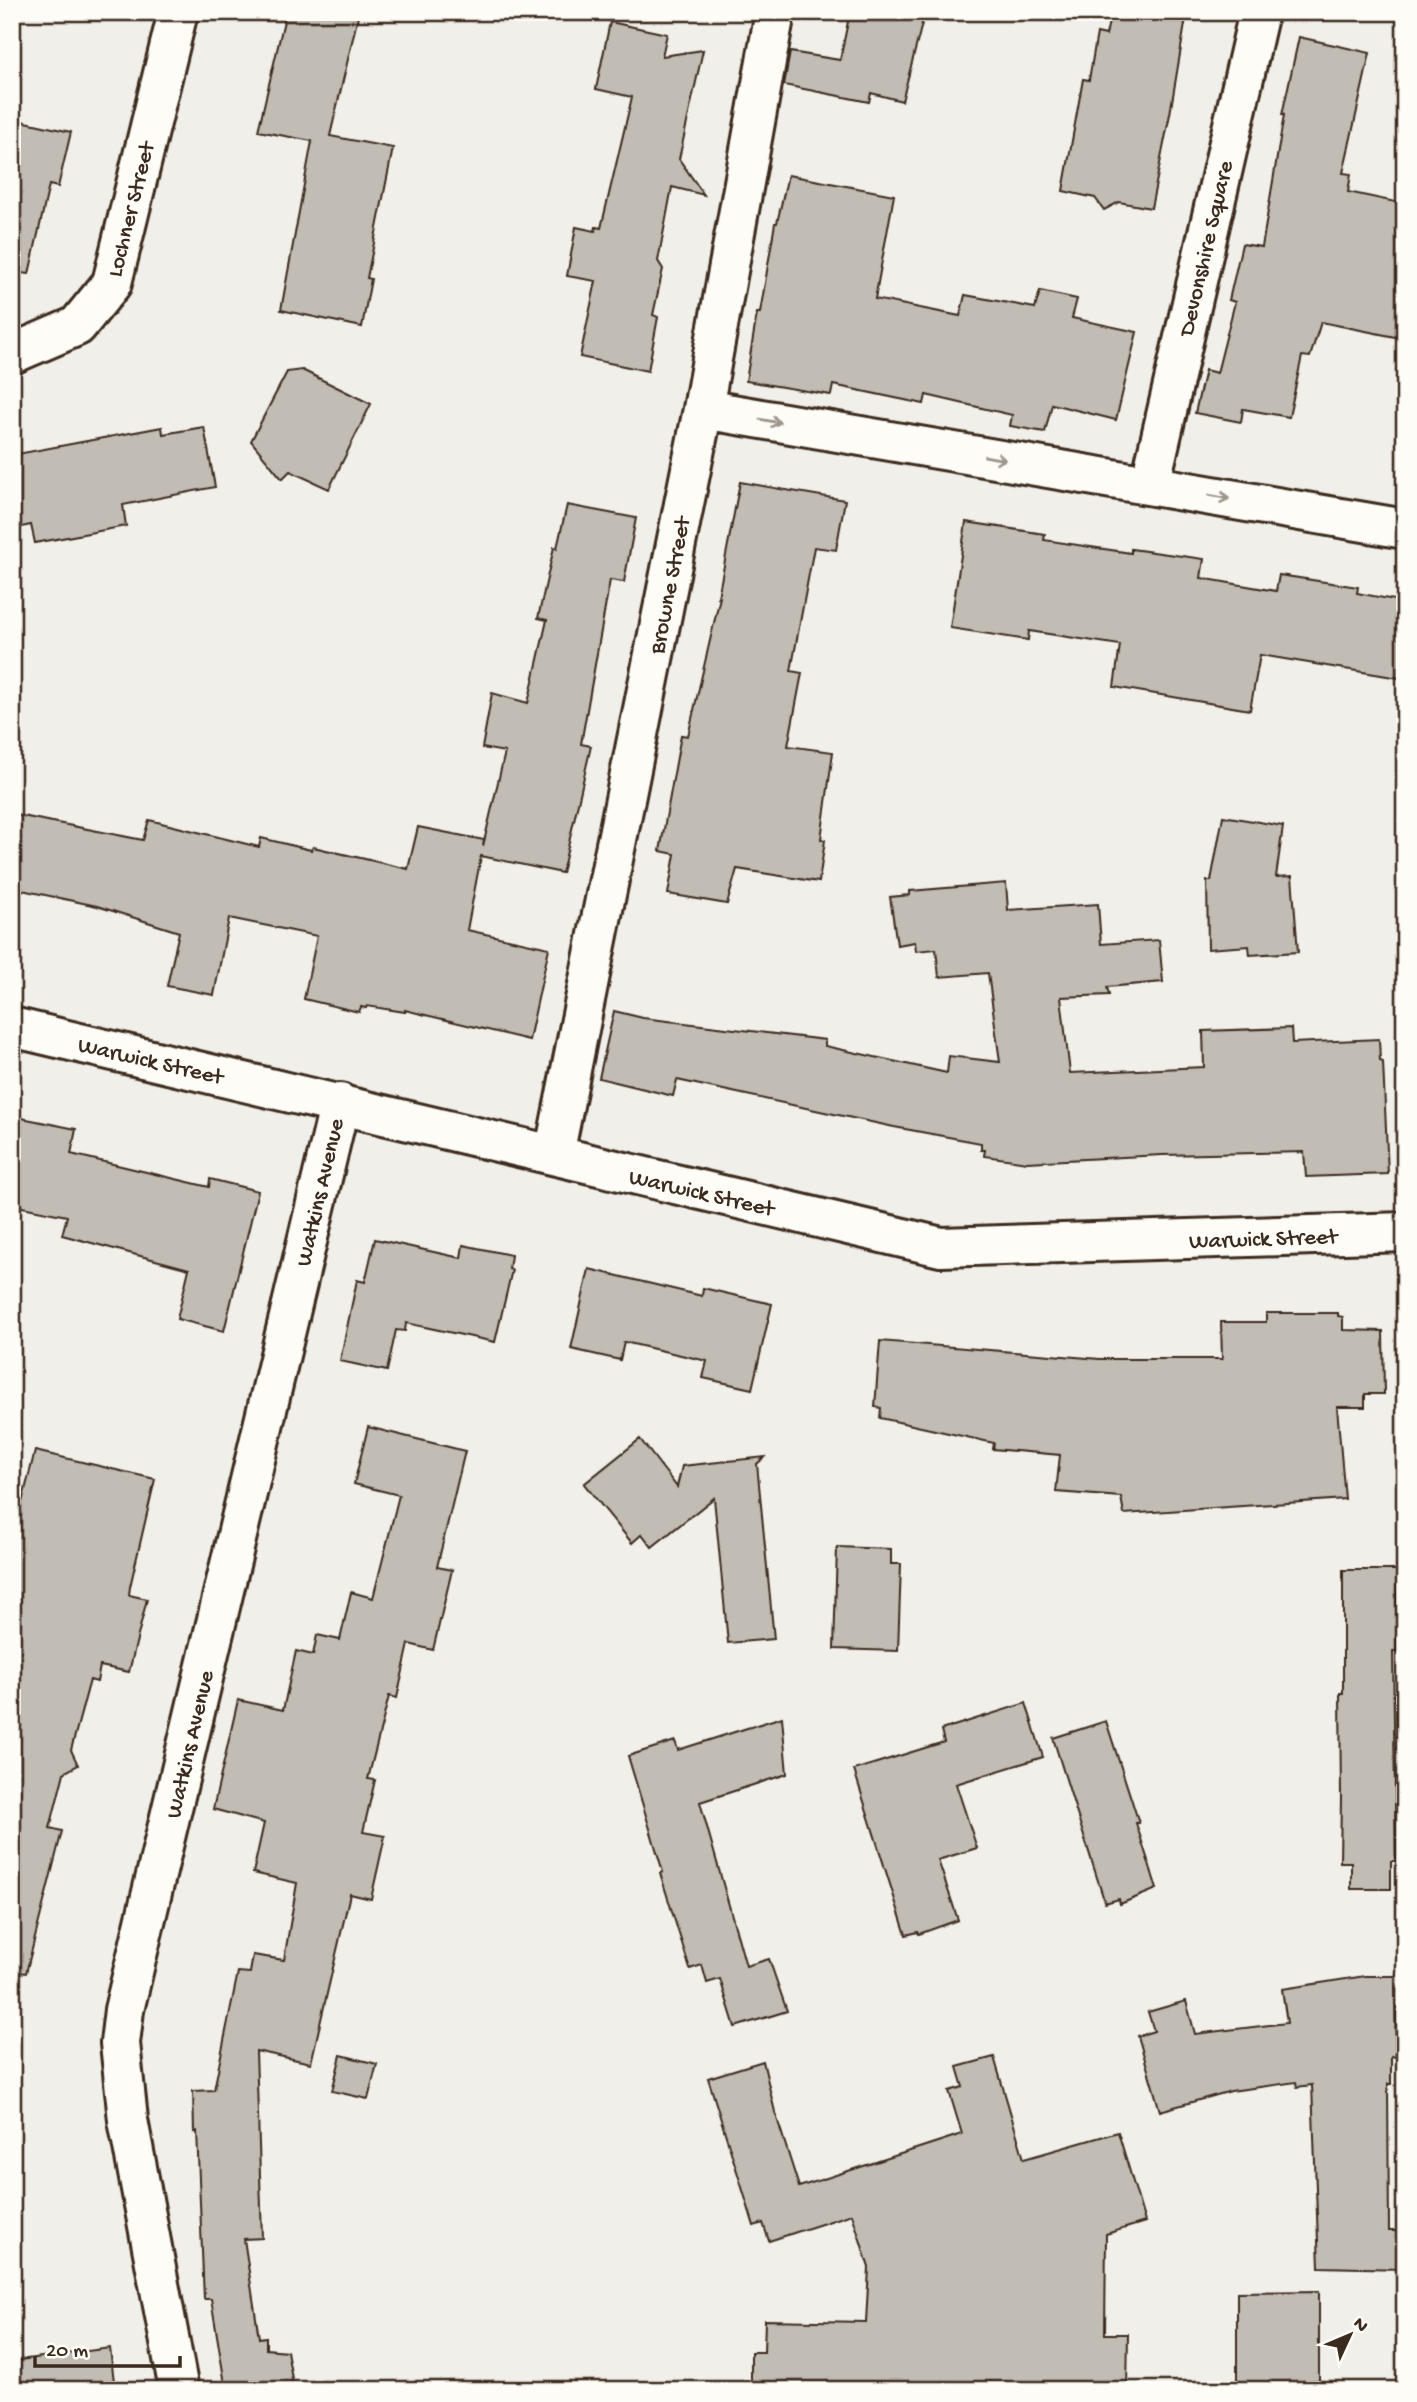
<svg xmlns="http://www.w3.org/2000/svg" width="1417" height="2402" font-family="'Gochi Hand',sans-serif">
	<style>
		.building { fill: #c1bcb4; stroke: #3b2a1e; stroke-width: 2 }
		.lines { fill: none; stroke-linecap: round; stroke-linejoin: round }
		.minor-casing { stroke: #3b2a1e; stroke-width: 44 }
		.minor { stroke: #fdfcf7; stroke-width: 38 }
		.oneway { stroke: #9c938a }
		.labels { text-anchor: middle; stroke-width: 5; stroke-linejoin: round; paint-order: stroke }
		.street-label { font-size: 23px; fill: #3b2a1e; stroke: #fdfcf7 }
	</style>
	<rect width="100%" height="100%" fill="#f1efea"/>
	<filter id="ink" filterUnits="userSpaceOnUse"><feTurbulence type="fractalNoise" baseFrequency=".0143" numOctaves="2"/><feDisplacementMap in="SourceGraphic" scale="14" xChannelSelector="R" yChannelSelector="G"/><feConvolveMatrix kernelMatrix="1 2 1 2 8 2 1 2 1" color-interpolation-filters="sRGB"/></filter>
	<g filter="url(#ink)">
		<path class="building" d="M 286,12 L 359,12 L 330,136 L 393,148 L 367,278 L 371,279 L 362,327 L 281,310 L 312,141 L 258,131 Z
			M 850,12 L 925,12 L 902,101 L 871,93 L 869,102 L 784,85 L 790,52 L 840,60 Z
			M 1111,12 L 1187,12 L 1170,114 L 1151,208 L 1119,202 L 1104,210 L 1095,198 L 1063,191 L 1083,79 L 1089,80 L 1097,33 L 1106,35 Z
			M 610,22 L 667,34 L 662,56 L 703,50 L 679,159 L 704,195 L 672,187 L 658,261 L 663,269 L 653,315 L 658,317 L 648,371 L 580,357 L 596,281 L 567,276 L 576,227 L 595,231 L 596,227 L 601,228 L 632,97 L 596,89 Z
			M 1299,37 L 1370,53 L 1343,173 L 1351,174 L 1348,192 L 1405,204 L 1405,339 L 1321,322 L 1310,357 L 1302,356 L 1289,417 L 1243,409 L 1241,422 L 1195,413 L 1205,370 L 1217,373 L 1235,302 L 1229,300 L 1242,244 L 1262,247 L 1284,115 L 1282,115 Z
			M 12,119 L 71,132 L 58,187 L 49,185 L 29,274 L 12,272 Z
			M 788,175 L 894,195 L 875,299 L 960,316 L 965,295 L 1035,308 L 1040,291 L 1077,299 L 1072,318 L 1137,332 L 1116,420 L 1052,404 L 1045,432 L 1010,426 L 1012,415 L 926,395 L 924,404 L 833,385 L 831,395 L 746,381 L 757,313 L 760,313 L 775,223 L 777,223 Z
			M 302,370 L 371,404 L 329,489 L 290,471 L 282,479 L 251,441 L 287,372 Z
			M 162,427 L 163,434 L 204,427 L 215,487 L 123,505 L 126,526 L 35,543 L 31,525 L 12,529 L 12,455 Z
			M 740,482 L 845,500 L 836,550 L 814,547 L 791,671 L 802,673 L 788,746 L 833,752 L 821,839 L 825,840 L 819,882 L 737,869 L 727,904 L 668,894 L 675,854 L 660,851 L 681,735 L 688,736 L 720,597 L 718,597 Z
			M 567,505 L 636,518 L 624,582 L 610,580 L 581,744 L 591,746 L 562,873 L 481,856 L 467,930 L 549,948 L 529,1040 L 405,1010 L 405,1012 L 367,1006 L 366,1008 L 361,1007 L 359,1012 L 304,999 L 317,936 L 229,918 L 214,995 L 167,986 L 179,932 L 97,906 L 12,888 L 12,814 L 143,840 L 149,820 L 259,847 L 261,838 L 311,850 L 313,847 L 408,869 L 418,827 L 484,840 L 483,846 L 505,752 L 482,748 L 492,693 L 528,703 L 547,620 L 538,618 L 554,547 L 557,548 Z
			M 966,522 L 1045,534 L 1044,540 L 1131,553 L 1131,549 L 1204,559 L 1201,578 L 1276,591 L 1279,575 L 1358,587 L 1357,593 L 1405,602 L 1405,679 L 1260,655 L 1250,710 L 1114,687 L 1120,645 L 1029,631 L 1028,640 L 950,628 Z
			M 1223,816 L 1283,826 L 1276,877 L 1292,876 L 1298,952 L 1250,955 L 1249,946 L 1208,949 L 1207,881 L 1211,881 Z
			M 1006,883 L 1008,910 L 1098,904 L 1101,944 L 1159,940 L 1163,982 L 1107,987 L 1109,995 L 1061,997 L 1070,1073 L 1204,1067 L 1203,1031 L 1291,1028 L 1292,1043 L 1379,1039 L 1380,1061 L 1383,1062 L 1388,1174 L 1306,1177 L 1304,1152 L 1162,1155 L 1027,1162 L 984,1156 L 985,1150 L 981,1150 L 981,1143 L 894,1127 L 677,1080 L 673,1096 L 599,1078 L 614,1011 L 643,1018 L 825,1040 L 825,1046 L 947,1073 L 949,1056 L 1000,1062 L 988,973 L 939,977 L 936,949 L 916,951 L 915,942 L 897,945 L 890,897 L 910,895 L 910,891 Z
			M 12,1116 L 76,1129 L 71,1154 L 209,1187 L 210,1179 L 258,1191 L 224,1331 L 177,1319 L 189,1269 L 62,1235 L 67,1216 L 12,1205 Z
			M 375,1239 L 461,1258 L 463,1245 L 511,1255 L 509,1269 L 512,1270 L 495,1342 L 406,1323 L 405,1331 L 396,1330 L 387,1371 L 340,1361 L 357,1280 L 365,1282 Z
			M 589,1269 L 702,1296 L 703,1288 L 772,1304 L 752,1389 L 703,1378 L 707,1361 L 624,1342 L 620,1360 L 571,1349 Z
			M 1266,1313 L 1338,1313 L 1338,1316 L 1343,1317 L 1343,1330 L 1383,1331 L 1384,1394 L 1365,1394 L 1365,1407 L 1337,1407 L 1345,1499 L 1124,1514 L 1121,1497 L 1056,1492 L 1060,1455 L 993,1449 L 994,1443 L 880,1418 L 881,1408 L 875,1407 L 880,1341 L 1100,1359 L 1222,1359 L 1221,1322 L 1266,1322 Z
			M 368,1427 L 465,1451 L 437,1567 L 452,1570 L 433,1650 L 409,1644 L 397,1698 L 389,1696 L 368,1779 L 375,1780 L 363,1832 L 385,1836 L 371,1899 L 350,1894 L 311,2063 L 256,2051 L 262,2238 L 244,2239 L 259,2338 L 266,2337 L 266,2349 L 287,2351 L 294,2390 L 226,2390 L 211,2299 L 204,2299 L 197,2131 L 194,2132 L 193,2091 L 214,2090 L 238,1972 L 250,1973 L 253,1955 L 284,1960 L 297,1883 L 253,1873 L 264,1823 L 213,1809 L 238,1700 L 283,1710 L 296,1651 L 313,1655 L 317,1635 L 340,1640 L 351,1592 L 373,1598 L 399,1495 L 354,1484 Z
			M 640,1439 L 677,1487 L 682,1466 L 765,1457 L 757,1464 L 774,1639 L 728,1643 L 714,1498 L 652,1547 L 642,1534 L 632,1543 L 584,1484 Z
			M 35,1451 L 155,1479 L 130,1587 L 129,1595 L 147,1599 L 129,1672 L 100,1666 L 97,1682 L 90,1680 L 71,1750 L 78,1765 L 64,1773 L 50,1828 L 62,1831 L 26,1973 L 12,1971 L 12,1500 L 22,1502 Z
			M 837,1547 L 891,1549 L 891,1564 L 901,1564 L 898,1651 L 834,1649 Z
			M 1343,1570 L 1397,1570 L 1397,1651 L 1393,1651 L 1396,1861 L 1391,1861 L 1391,1889 L 1351,1889 L 1351,1862 L 1340,1862 L 1341,1798 L 1340,1693 L 1343,1693 Z
			M 1026,1703 L 1043,1757 L 956,1784 L 977,1848 L 938,1860 L 958,1920 L 919,1934 L 918,1932 L 906,1935 L 854,1770 L 944,1742 L 941,1730 Z
			M 782,1717 L 787,1774 L 700,1802 L 746,1966 L 769,1959 L 787,2011 L 735,2027 L 720,1979 L 707,1983 L 702,1965 L 690,1969 L 660,1873 L 663,1872 L 628,1756 L 675,1741 L 678,1750 Z
			M 1106,1721 L 1139,1823 L 1136,1823 L 1157,1889 L 1120,1904 L 1119,1899 L 1105,1903 L 1053,1738 Z
			M 1365,1976 L 1395,1976 L 1396,2057 L 1391,2056 L 1391,2084 L 1388,2084 L 1389,2231 L 1405,2231 L 1405,2269 L 1319,2267 L 1312,2085 L 1297,2087 L 1296,2082 L 1231,2091 L 1160,2111 L 1138,2036 L 1154,2031 L 1148,2012 L 1186,2001 L 1195,2034 L 1287,2023 L 1282,1989 Z
			M 341,2055 L 377,2064 L 368,2099 L 332,2091 Z
			M 994,2057 L 1024,2159 L 1118,2132 L 1145,2222 L 1106,2234 L 1105,2334 L 1128,2334 L 1127,2390 L 751,2390 L 751,2352 L 764,2352 L 765,2320 L 866,2322 L 869,2268 L 852,2214 L 769,2241 L 763,2223 L 754,2226 L 708,2078 L 763,2061 L 775,2112 L 799,2187 L 962,2134 L 949,2091 L 963,2087 L 957,2067 Z
			M 1319,2291 L 1319,2390 L 1237,2390 L 1237,2292 Z
			M 110,2348 L 115,2390 L 12,2390 L 12,2361 Z"/>
		<g class="lines">
			<g class="minor-casing">
				<path id="minor" d="M 12,354 L 77,326 L 112,283 L 178,12
					M 703,409 L 1405,529
					M 1150,485 L 1259,12
					M 12,1027 L 941,1247 L 1405,1232
					M 554,1155 L 703,409 L 775,12
					M 179,2390 L 128,2120 L 120,2043 L 124,2010 L 340,1103"/>
			</g>
			<use href="#minor" class="minor"/>
		</g>
		<defs><path id="oneway-shaft" d="M-6 0H5M1.5-3L5.5 0L1.5 3" fill="none" stroke-width="1.6" stroke-linecap="round" stroke-linejoin="round" transform="scale(1.75)"/></defs>
		<g class="oneway">
			<use href="#oneway-shaft" transform="translate(770 421) rotate(10)"/>
			<use href="#oneway-shaft" transform="translate(995 458) rotate(10)"/>
			<use href="#oneway-shaft" transform="translate(1219 497) rotate(10)"/>
		</g>
	</g>
	<g class="labels">
		<g class="street-label">
			<text transform="translate(129 209) rotate(-76)" y="8">Lochner Street</text>
			<text transform="translate(1204 248) rotate(-77)" y="8">Devonshire Square</text>
			<text transform="translate(668 585) rotate(-79)" y="8">Browne Street</text>
			<text transform="translate(151 1059) rotate(13)" y="8">Warwick Street</text>
			<text transform="translate(702 1191) rotate(13)" y="8">Warwick Street</text>
			<text transform="translate(318 1192) rotate(-77)" y="8">Watkins Avenue</text>
			<text transform="translate(1263 1237) rotate(-2)" y="8">Warwick Street</text>
			<text transform="translate(188 1744) rotate(-77)" y="8">Watkins Avenue</text>
		</g>
	</g>
	<rect width="1417" height="2402" fill="none" stroke="#fdfcf7" stroke-width="42"/>
	<rect x="21" y="21" width="1375" height="2360" fill="none" stroke="#3b2a1e" stroke-width="2.5" filter="url(#ink)"/>
	<g transform="translate(1350 2335) rotate(46)" stroke="#fdfcf7" stroke-width="5" paint-order="stroke">
	<path d="M0-5L12 26L0 18L-12 26Z" fill="#3b2a1e"/>
	<text y="-10" font-size="19" font-weight="bold" text-anchor="middle" fill="#3b2a1e">N</text>
	</g>
	<path d="M35 2356v10h145v-10" fill="none" stroke="#3b2a1e" stroke-width="3.5"/>
	<text x="46" y="2356" font-size="21" fill="#3b2a1e" stroke="#fdfcf7" stroke-width="5" paint-order="stroke">20 m</text>
</svg>
